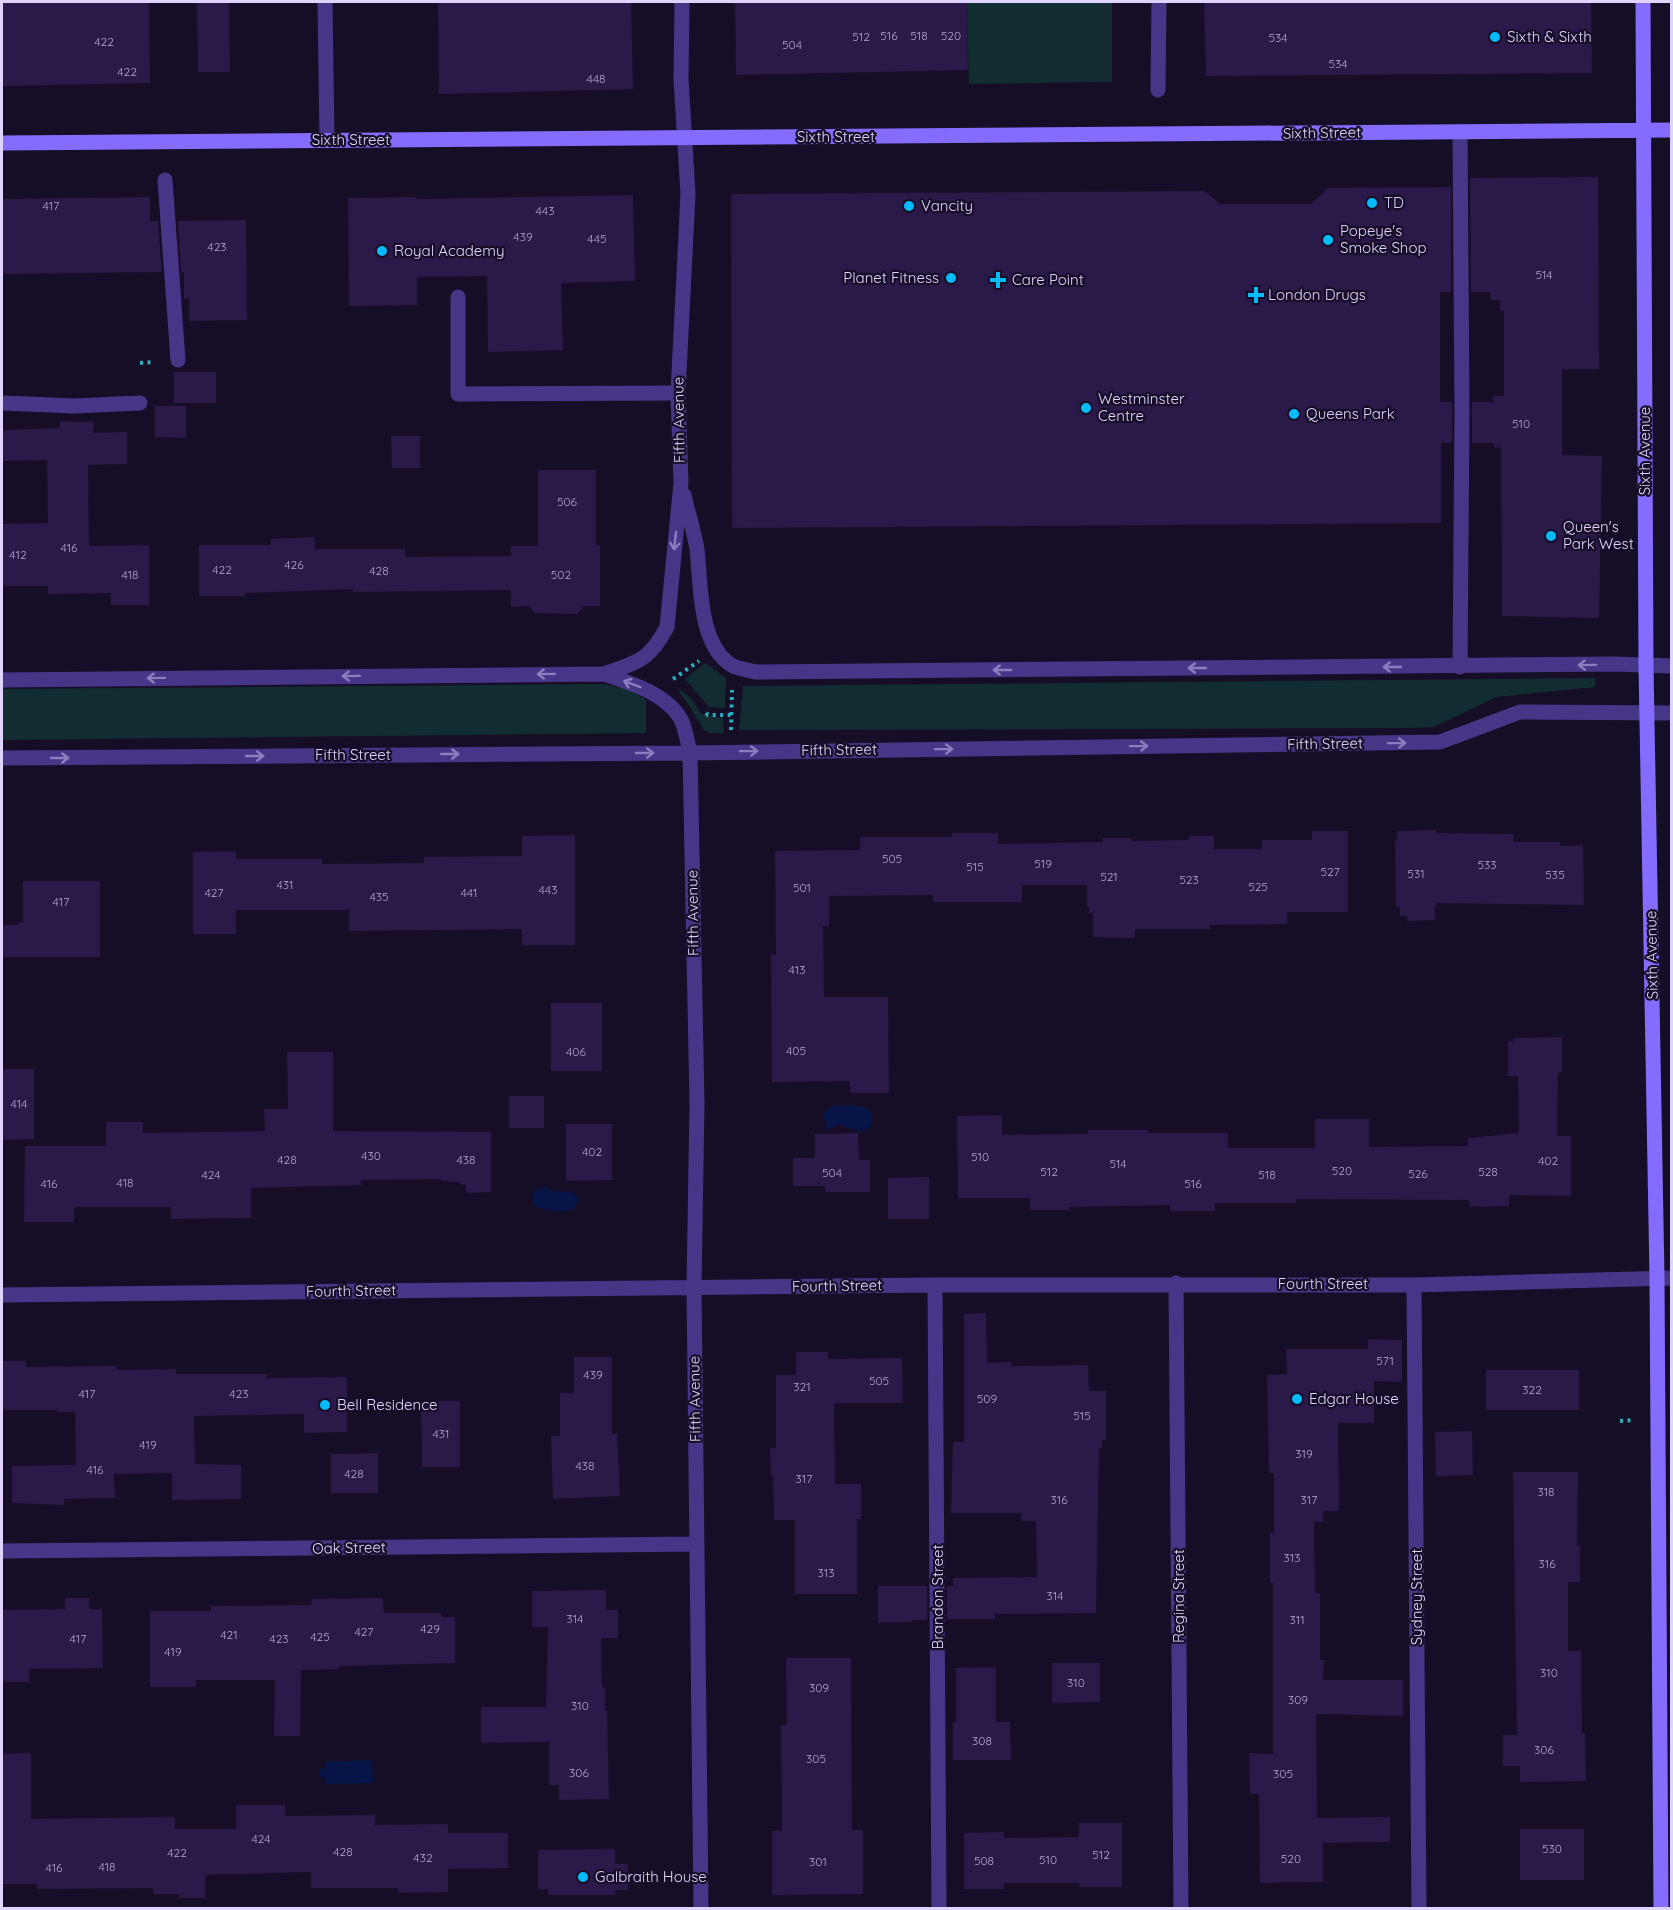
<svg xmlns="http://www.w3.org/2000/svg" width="1673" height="1910" font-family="Quicksand,sans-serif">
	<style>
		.green { fill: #112d31 }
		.water { fill: #071447 }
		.building { fill: #2a1949 }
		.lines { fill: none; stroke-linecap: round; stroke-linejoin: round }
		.path { stroke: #29afbe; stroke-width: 4; stroke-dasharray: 3 4.5; stroke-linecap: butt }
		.lane { stroke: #473688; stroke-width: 15 }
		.street { stroke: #473688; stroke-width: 15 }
		.secondary { stroke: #866bff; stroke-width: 15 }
		.oneway { stroke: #8c7dbe }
		.poi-dot { fill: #00bcff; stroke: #160e27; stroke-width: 2 }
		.labels { text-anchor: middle; stroke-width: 4.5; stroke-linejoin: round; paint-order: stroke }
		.number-label { font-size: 12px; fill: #b2a5d2 }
		.poi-label { font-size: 15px; fill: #e0d4ff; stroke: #160e27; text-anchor: start }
		.street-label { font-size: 15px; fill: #e0d4ff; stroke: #160e27 }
	</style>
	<rect width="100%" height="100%" fill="#160e27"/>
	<path class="green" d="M 967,2 L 1112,2 L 1112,82 L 969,84 Z
		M 705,663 L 726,678 L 725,708 L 709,707 L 685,679 Z
		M 1595,678 L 1595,687 L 1496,697 L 1434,727 L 1410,728 L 739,730 L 743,686 Z
		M 605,684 L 631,690 L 646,700 L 646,733 L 2,740 L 2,689 Z
		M 679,689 L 691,698 L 701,714 L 723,718 L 724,733 L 709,733 L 704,730 L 688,704 L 678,690 Z"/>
	<path class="water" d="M 832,1106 C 847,1106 879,1101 871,1126 L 861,1132 L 838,1124 C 832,1126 832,1131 825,1128 L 827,1123 L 823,1117 L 824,1112 Z
		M 546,1186 L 551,1191 L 573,1192 L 578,1199 L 575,1208 C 563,1214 547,1212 535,1206 L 532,1198 L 534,1191 Z
		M 372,1760 L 373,1783 L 326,1784 L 326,1777 L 320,1777 L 320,1769 L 326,1768 L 326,1762 Z"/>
	<path class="building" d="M 2,2 L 149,2 L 150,83 L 2,86 Z
		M 438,2 L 631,2 L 633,89 L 439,94 Z
		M 735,2 L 967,2 L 968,70 L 736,75 Z
		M 1204,2 L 1591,2 L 1592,73 L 1206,76 Z
		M 197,3 L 229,3 L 230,72 L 198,72 Z
		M 1598,177 L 1599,369 L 1562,369 L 1562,455 L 1602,456 L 1599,618 L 1502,616 L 1501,447 L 1494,448 L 1494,443 L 1472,443 L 1472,402 L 1493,402 L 1493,396 L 1504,396 L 1504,311 L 1500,311 L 1500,300 L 1491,300 L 1490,292 L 1471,292 L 1470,178 Z
		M 1451,187 L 1451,292 L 1440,292 L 1440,402 L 1452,402 L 1452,443 L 1441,443 L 1441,523 L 732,528 L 731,194 L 1205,191 L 1220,204 L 1311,204 L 1328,188 Z
		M 633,195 L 635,281 L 561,283 L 563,350 L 488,352 L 487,276 L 417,277 L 417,305 L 349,306 L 348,198 L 416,197 L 416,199 Z
		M 150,197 L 150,221 L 158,221 L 162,272 L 2,274 L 2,199 Z
		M 246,220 L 247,320 L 189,321 L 189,299 L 184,299 L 184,272 L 181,272 L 178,221 Z
		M 174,372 L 216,372 L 216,403 L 174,403 Z
		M 155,406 L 186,406 L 186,438 L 155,437 Z
		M 60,421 L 94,422 L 93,433 L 127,432 L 127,464 L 88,465 L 89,546 L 149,545 L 149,605 L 111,605 L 111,593 L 48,594 L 48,586 L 2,586 L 2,524 L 48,523 L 47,460 L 2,461 L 2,430 L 60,428 Z
		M 391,436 L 420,436 L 420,468 L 392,468 Z
		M 538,470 L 596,470 L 596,545 L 600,545 L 600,606 L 584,606 L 577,614 L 535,613 L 529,606 L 511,607 L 511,590 L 353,592 L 353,589 L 245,593 L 244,596 L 199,596 L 199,545 L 271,545 L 271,539 L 315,537 L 315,549 L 405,549 L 405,557 L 511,556 L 511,546 L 538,546 Z
		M 1436,830 L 1436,833 L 1513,834 L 1513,842 L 1560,842 L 1560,846 L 1583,845 L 1584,905 L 1436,903 L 1436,907 L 1434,907 L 1435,920 L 1407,921 L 1407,916 L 1400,916 L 1400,907 L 1396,907 L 1395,840 L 1397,840 L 1397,831 Z
		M 1312,831 L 1348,831 L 1348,912 L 1287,912 L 1287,924 L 1210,925 L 1210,929 L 1135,929 L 1135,938 L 1093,937 L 1093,913 L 1089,913 L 1089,907 L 1087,907 L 1087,885 L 1022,885 L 1022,902 L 933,902 L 933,895 L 829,896 L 829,926 L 823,926 L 824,997 L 888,997 L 889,1093 L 850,1093 L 850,1081 L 772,1082 L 771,955 L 776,955 L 775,851 L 860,850 L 860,837 L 952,837 L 952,833 L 998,833 L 998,844 L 1103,842 L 1103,838 L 1131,838 L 1131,841 L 1189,840 L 1189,836 L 1214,836 L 1214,849 L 1262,849 L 1262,840 L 1312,840 Z
		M 575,835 L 575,945 L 522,945 L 522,929 L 349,931 L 349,910 L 236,910 L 236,934 L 193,934 L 193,852 L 236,851 L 236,859 L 322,859 L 322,864 L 424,863 L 424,857 L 522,856 L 522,836 Z
		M 23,881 L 100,881 L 100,957 L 2,957 L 2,925 L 18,925 L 17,922 L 23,922 Z
		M 551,1003 L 602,1003 L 602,1071 L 551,1071 Z
		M 1562,1037 L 1562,1072 L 1558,1073 L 1557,1136 L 1571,1136 L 1571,1196 L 1509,1195 L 1509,1206 L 1469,1207 L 1469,1200 L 1296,1199 L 1296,1203 L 1215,1203 L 1215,1211 L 1170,1211 L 1170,1205 L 1069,1207 L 1069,1210 L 1030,1210 L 1030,1198 L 958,1198 L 957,1116 L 1002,1115 L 1002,1135 L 1088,1134 L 1088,1130 L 1148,1130 L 1148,1133 L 1228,1133 L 1228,1148 L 1315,1148 L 1315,1119 L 1369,1119 L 1369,1147 L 1468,1146 L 1468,1138 L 1519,1133 L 1518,1076 L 1508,1076 L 1508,1041 L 1514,1041 L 1514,1038 Z
		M 287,1052 L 333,1052 L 333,1131 L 491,1132 L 491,1192 L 466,1193 L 466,1185 L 460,1184 L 460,1182 L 441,1181 L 441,1179 L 361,1180 L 361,1185 L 251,1188 L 251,1218 L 171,1219 L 171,1207 L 74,1207 L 74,1222 L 24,1222 L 25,1146 L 106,1146 L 106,1122 L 143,1122 L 143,1133 L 265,1131 L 264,1109 L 288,1109 Z
		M 3,1069 L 34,1069 L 34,1139 L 3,1140 Z
		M 509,1096 L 544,1096 L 544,1128 L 509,1128 Z
		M 566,1124 L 612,1124 L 612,1180 L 566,1181 Z
		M 858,1133 L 859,1160 L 870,1160 L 870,1192 L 825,1192 L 825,1186 L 793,1186 L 793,1158 L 815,1158 L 815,1134 Z
		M 929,1177 L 929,1219 L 888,1219 L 888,1178 Z
		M 986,1313 L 987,1363 L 1011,1362 L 1011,1366 L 1088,1365 L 1089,1391 L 1106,1391 L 1106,1440 L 1102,1440 L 1102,1448 L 1099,1448 L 1096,1613 L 995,1614 L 995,1619 L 947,1619 L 947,1586 L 953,1586 L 953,1578 L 1037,1577 L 1036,1521 L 1021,1521 L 1021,1513 L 951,1513 L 953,1442 L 964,1442 L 964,1314 Z
		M 1368,1339 L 1402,1340 L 1402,1382 L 1374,1381 L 1374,1423 L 1338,1423 L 1339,1511 L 1323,1511 L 1323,1522 L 1314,1522 L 1315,1593 L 1320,1593 L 1320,1660 L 1324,1660 L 1323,1680 L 1403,1680 L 1403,1716 L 1316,1714 L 1317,1818 L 1390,1817 L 1390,1842 L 1323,1843 L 1323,1882 L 1260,1883 L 1259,1794 L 1250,1794 L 1249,1753 L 1273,1754 L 1273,1583 L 1270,1583 L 1270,1533 L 1274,1533 L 1274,1473 L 1269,1473 L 1267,1375 L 1287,1374 L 1286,1349 L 1368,1349 Z
		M 796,1352 L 828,1352 L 828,1359 L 902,1358 L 903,1403 L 834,1403 L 835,1484 L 861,1484 L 861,1519 L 857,1519 L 857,1594 L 795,1594 L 795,1520 L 774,1520 L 773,1475 L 771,1475 L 770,1448 L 776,1448 L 776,1375 L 796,1375 Z
		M 574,1357 L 612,1357 L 612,1434 L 617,1433 L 620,1496 L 553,1499 L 551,1436 L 560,1436 L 560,1393 L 574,1393 Z
		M 2,1361 L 26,1361 L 26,1367 L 117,1366 L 117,1370 L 176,1369 L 176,1374 L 267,1374 L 267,1378 L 347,1377 L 347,1432 L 304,1433 L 304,1414 L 194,1416 L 195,1464 L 241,1465 L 241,1499 L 172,1500 L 172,1473 L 114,1474 L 115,1498 L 64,1499 L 64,1505 L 12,1503 L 12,1466 L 76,1465 L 75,1412 L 57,1412 L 57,1410 L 2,1410 Z
		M 1486,1370 L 1579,1370 L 1579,1410 L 1486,1410 Z
		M 421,1401 L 460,1401 L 460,1467 L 422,1467 Z
		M 1472,1431 L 1473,1475 L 1436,1476 L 1435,1432 Z
		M 378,1453 L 378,1493 L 331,1493 L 331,1454 Z
		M 1513,1472 L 1578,1472 L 1577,1546 L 1580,1546 L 1580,1582 L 1568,1582 L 1568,1651 L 1581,1651 L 1582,1733 L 1585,1733 L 1586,1781 L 1520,1782 L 1520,1766 L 1503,1766 L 1503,1735 L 1517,1735 Z
		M 878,1586 L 927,1586 L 927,1620 L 912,1620 L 912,1622 L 878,1623 Z
		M 606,1590 L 606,1610 L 618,1610 L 618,1638 L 601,1638 L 602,1687 L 605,1687 L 605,1711 L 607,1711 L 609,1799 L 559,1800 L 559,1785 L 549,1785 L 549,1742 L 481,1743 L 481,1707 L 546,1707 L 548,1627 L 532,1627 L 532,1591 Z
		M 65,1598 L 89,1598 L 89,1609 L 102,1609 L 103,1668 L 29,1669 L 29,1682 L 2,1682 L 2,1610 L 65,1609 Z
		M 383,1598 L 384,1613 L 441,1613 L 441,1617 L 455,1617 L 455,1663 L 339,1666 L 339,1669 L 301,1670 L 300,1736 L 274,1736 L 275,1680 L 196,1680 L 196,1687 L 150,1687 L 150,1611 L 211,1611 L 211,1606 L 311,1605 L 312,1599 Z
		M 786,1658 L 851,1658 L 852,1830 L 863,1830 L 863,1894 L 772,1895 L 772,1831 L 782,1831 L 781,1725 L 787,1725 Z
		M 1052,1663 L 1100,1663 L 1100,1702 L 1052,1703 Z
		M 996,1667 L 996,1722 L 1010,1722 L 1011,1760 L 953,1760 L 953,1722 L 956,1722 L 956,1668 Z
		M 31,1753 L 31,1819 L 175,1817 L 175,1829 L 236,1829 L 236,1805 L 285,1805 L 285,1816 L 375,1815 L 375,1825 L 448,1824 L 448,1833 L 508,1833 L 508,1868 L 448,1869 L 448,1892 L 398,1893 L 398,1888 L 311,1888 L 311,1872 L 205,1875 L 205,1898 L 179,1898 L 179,1894 L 153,1894 L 153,1888 L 37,1889 L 37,1884 L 2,1884 L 2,1754 Z
		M 1079,1823 L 1122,1823 L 1122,1887 L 1080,1887 L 1079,1883 L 1004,1883 L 1004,1889 L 964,1889 L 964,1833 L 1004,1832 L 1004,1838 L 1079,1837 Z
		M 1520,1829 L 1584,1829 L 1584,1880 L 1520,1880 Z
		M 615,1849 L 615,1864 L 628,1864 L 628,1890 L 615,1890 L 616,1895 L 548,1895 L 548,1889 L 538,1889 L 538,1850 Z"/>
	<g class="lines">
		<path class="path" d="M 140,363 L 154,362
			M 673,679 L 699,661
			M 706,713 L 708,715 L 731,715
			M 731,730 L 732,690
			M 1620,1421 L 1634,1420"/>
		<path class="lane" d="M 165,180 L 178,360
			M 458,297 L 458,394 L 678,393
			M 2,403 L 74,406 L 140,403
			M 1460,667 L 1462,412 L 1460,132"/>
		<path class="street" d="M 325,2 L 327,140
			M 1158,90 L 1159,2
			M 684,495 C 688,513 694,531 697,549 C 701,584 698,646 733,666 C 739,669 749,670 756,672 L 1615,664 L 1672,666
			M 604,674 C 630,683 662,692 679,716 C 686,726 687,741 690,753 L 697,1104 L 694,1287 L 701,1908
			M 2,680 L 604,674 C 638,662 649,661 667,627 L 681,483 L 678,393 L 688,194 L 681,79 L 682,2
			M 2,758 L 690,753 L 1440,742 L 1520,712 L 1672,713
			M 1176,1283 L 1181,1908
			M 935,1285 L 939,1908
			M 1414,1285 L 1419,1908
			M 2,1295 L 935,1285 L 1414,1285 L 1672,1278
			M 2,1551 L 697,1544"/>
		<path class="secondary" d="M 1643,2 L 1646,665 L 1657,1278 L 1661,1908
			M 2,143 L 1672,130"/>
	</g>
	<defs><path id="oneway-shaft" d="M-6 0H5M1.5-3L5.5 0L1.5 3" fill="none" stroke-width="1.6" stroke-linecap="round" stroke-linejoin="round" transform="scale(1.5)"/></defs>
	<g class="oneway">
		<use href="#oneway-shaft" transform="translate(675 541) rotate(96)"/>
		<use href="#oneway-shaft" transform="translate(1587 665) rotate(179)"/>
		<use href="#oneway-shaft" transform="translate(1392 667) rotate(180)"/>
		<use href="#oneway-shaft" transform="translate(1197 668) rotate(180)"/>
		<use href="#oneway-shaft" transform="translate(1002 670) rotate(180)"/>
		<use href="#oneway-shaft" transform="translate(546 674) rotate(179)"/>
		<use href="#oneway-shaft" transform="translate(351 676) rotate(179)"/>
		<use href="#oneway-shaft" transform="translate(156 678) rotate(179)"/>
		<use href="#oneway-shaft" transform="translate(632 684) rotate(-160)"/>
		<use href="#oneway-shaft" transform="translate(1397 743) rotate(-1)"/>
		<use href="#oneway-shaft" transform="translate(1139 746) rotate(-1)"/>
		<use href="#oneway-shaft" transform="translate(944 749) rotate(-1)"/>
		<use href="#oneway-shaft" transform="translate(749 751) rotate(-1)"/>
		<use href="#oneway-shaft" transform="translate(645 753)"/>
		<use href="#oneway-shaft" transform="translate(450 754)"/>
		<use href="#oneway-shaft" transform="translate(255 756)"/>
		<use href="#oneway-shaft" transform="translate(60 758)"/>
	</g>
	<g class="poi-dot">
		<circle cx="1495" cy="37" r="6"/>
		<circle cx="1372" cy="203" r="6"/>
		<circle cx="909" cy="206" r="6"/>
		<circle cx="1328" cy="240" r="6"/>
		<circle cx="382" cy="251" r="6"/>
		<circle cx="951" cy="278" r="6"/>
		<path d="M995 271h6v6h6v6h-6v6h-6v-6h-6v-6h6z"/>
		<path d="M1253 286h6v6h6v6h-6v6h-6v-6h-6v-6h6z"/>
		<circle cx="1086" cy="408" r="6"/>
		<circle cx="1294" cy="414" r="6"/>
		<circle cx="1551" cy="536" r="6"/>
		<circle cx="1297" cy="1399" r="6"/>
		<circle cx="325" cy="1405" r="6"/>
		<circle cx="583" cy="1877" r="6"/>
	</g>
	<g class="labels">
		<g class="number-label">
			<text x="889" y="40">516</text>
			<text x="919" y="40">518</text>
			<text x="951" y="40">520</text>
			<text x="861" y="41">512</text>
			<text x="1278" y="42">534</text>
			<text x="104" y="46">422</text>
			<text x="792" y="49">504</text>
			<text x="1338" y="68">534</text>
			<text x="127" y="76">422</text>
			<text x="596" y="83">448</text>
			<text x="51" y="210">417</text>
			<text x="545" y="215">443</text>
			<text x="523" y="241">439</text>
			<text x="597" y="243">445</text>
			<text x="217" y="251">423</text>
			<text x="1544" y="279">514</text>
			<text x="1521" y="428">510</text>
			<text x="567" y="506">506</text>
			<text x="69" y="552">416</text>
			<text x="18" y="559">412</text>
			<text x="294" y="569">426</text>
			<text x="222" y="574">422</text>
			<text x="379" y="575">428</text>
			<text x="130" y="579">418</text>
			<text x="561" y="579">502</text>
			<text x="892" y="863">505</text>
			<text x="1043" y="868">519</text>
			<text x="1487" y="869">533</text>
			<text x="975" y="871">515</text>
			<text x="1330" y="876">527</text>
			<text x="1416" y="878">531</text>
			<text x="1555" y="879">535</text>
			<text x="1109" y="881">521</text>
			<text x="1189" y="884">523</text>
			<text x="285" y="889">431</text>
			<text x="1258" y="891">525</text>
			<text x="802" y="892">501</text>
			<text x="548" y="894">443</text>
			<text x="214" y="897">427</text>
			<text x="469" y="897">441</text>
			<text x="379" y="901">435</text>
			<text x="61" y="906">417</text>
			<text x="797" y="974">413</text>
			<text x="796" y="1055">405</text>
			<text x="576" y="1056">406</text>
			<text x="19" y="1108">414</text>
			<text x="592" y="1156">402</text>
			<text x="371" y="1160">430</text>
			<text x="980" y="1161">510</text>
			<text x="287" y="1164">428</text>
			<text x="466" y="1164">438</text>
			<text x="1548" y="1165">402</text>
			<text x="1118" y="1168">514</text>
			<text x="1342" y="1175">520</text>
			<text x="1049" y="1176">512</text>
			<text x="1488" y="1176">528</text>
			<text x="832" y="1177">504</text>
			<text x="1418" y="1178">526</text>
			<text x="211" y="1179">424</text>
			<text x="1267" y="1179">518</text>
			<text x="125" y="1187">418</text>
			<text x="49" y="1188">416</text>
			<text x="1193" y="1188">516</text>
			<text x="1385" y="1365">571</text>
			<text x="593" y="1379">439</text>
			<text x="879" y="1385">505</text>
			<text x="802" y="1391">321</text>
			<text x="1532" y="1394">322</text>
			<text x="87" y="1398">417</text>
			<text x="239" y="1398">423</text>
			<text x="987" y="1403">509</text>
			<text x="1082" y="1420">515</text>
			<text x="441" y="1438">431</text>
			<text x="148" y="1449">419</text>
			<text x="1304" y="1458">319</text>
			<text x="585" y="1470">438</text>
			<text x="95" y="1474">416</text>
			<text x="354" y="1478">428</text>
			<text x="804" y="1483">317</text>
			<text x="1546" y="1496">318</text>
			<text x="1059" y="1504">316</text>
			<text x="1309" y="1504">317</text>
			<text x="1292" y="1562">313</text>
			<text x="1547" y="1568">316</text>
			<text x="826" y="1577">313</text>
			<text x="1055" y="1600">314</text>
			<text x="575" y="1623">314</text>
			<text x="1297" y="1624">311</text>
			<text x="430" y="1633">429</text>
			<text x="364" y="1636">427</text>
			<text x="229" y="1639">421</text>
			<text x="320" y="1641">425</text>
			<text x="78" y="1643">417</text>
			<text x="279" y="1643">423</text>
			<text x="173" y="1656">419</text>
			<text x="1549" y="1677">310</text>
			<text x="1076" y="1687">310</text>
			<text x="819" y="1692">309</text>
			<text x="1298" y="1704">309</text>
			<text x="580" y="1710">310</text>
			<text x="982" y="1745">308</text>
			<text x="1544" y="1754">306</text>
			<text x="816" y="1763">305</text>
			<text x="579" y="1777">306</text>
			<text x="1283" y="1778">305</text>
			<text x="261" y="1843">424</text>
			<text x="1552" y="1853">530</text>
			<text x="343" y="1856">428</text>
			<text x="177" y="1857">422</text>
			<text x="1101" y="1859">512</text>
			<text x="423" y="1862">432</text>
			<text x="1291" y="1863">520</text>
			<text x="1048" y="1864">510</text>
			<text x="984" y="1865">508</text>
			<text x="818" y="1866">301</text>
			<text x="107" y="1871">418</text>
			<text x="54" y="1872">416</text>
		</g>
		<g class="poi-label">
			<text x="1507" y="42">Sixth &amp; Sixth</text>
			<text x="1384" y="208">TD</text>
			<text x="921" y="211">Vancity</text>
			<text x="1340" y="236">Popeye's<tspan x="1340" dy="17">Smoke Shop</tspan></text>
			<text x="394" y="256">Royal Academy</text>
			<text x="939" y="283" text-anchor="end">Planet Fitness</text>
			<text x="1012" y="285">Care Point</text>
			<text x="1268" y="300">London Drugs</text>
			<text x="1098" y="404">Westminster<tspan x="1098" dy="17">Centre</tspan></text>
			<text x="1306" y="419">Queens Park</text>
			<text x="1563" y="532">Queen's<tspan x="1563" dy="17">Park West</tspan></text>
			<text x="1309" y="1404">Edgar House</text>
			<text x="337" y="1410">Bell Residence</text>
			<text x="595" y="1882">Galbraith House</text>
		</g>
		<g class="street-label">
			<text transform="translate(1322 133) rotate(-1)" y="5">Sixth Street</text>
			<text x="836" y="142">Sixth Street</text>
			<text x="351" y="145">Sixth Street</text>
			<text transform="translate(679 420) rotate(-91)" y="5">Fifth Avenue</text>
			<text transform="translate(1645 451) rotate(-90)" y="5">Sixth Avenue</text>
			<text transform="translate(1325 744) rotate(-1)" y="5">Fifth Street</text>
			<text transform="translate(839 750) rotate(-1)" y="5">Fifth Street</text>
			<text x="353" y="760">Fifth Street</text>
			<text transform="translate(693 913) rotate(-91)" y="5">Fifth Avenue</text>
			<text transform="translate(1652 955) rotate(-91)" y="5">Sixth Avenue</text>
			<text x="1323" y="1289">Fourth Street</text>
			<text transform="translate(837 1286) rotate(-1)" y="5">Fourth Street</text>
			<text transform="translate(351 1291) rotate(-1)" y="5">Fourth Street</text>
			<text transform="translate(695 1399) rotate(-91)" y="5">Fifth Avenue</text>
			<text transform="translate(349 1548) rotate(-1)" y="5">Oak Street</text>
			<text transform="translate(1179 1596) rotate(-90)" y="5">Regina Street</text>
			<text transform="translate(938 1597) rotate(-90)" y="5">Brandon Street</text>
			<text transform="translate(1417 1597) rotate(-90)" y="5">Sydney Street</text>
		</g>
	</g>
	<rect width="1673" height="1910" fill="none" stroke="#e0d4ff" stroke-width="6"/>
</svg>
